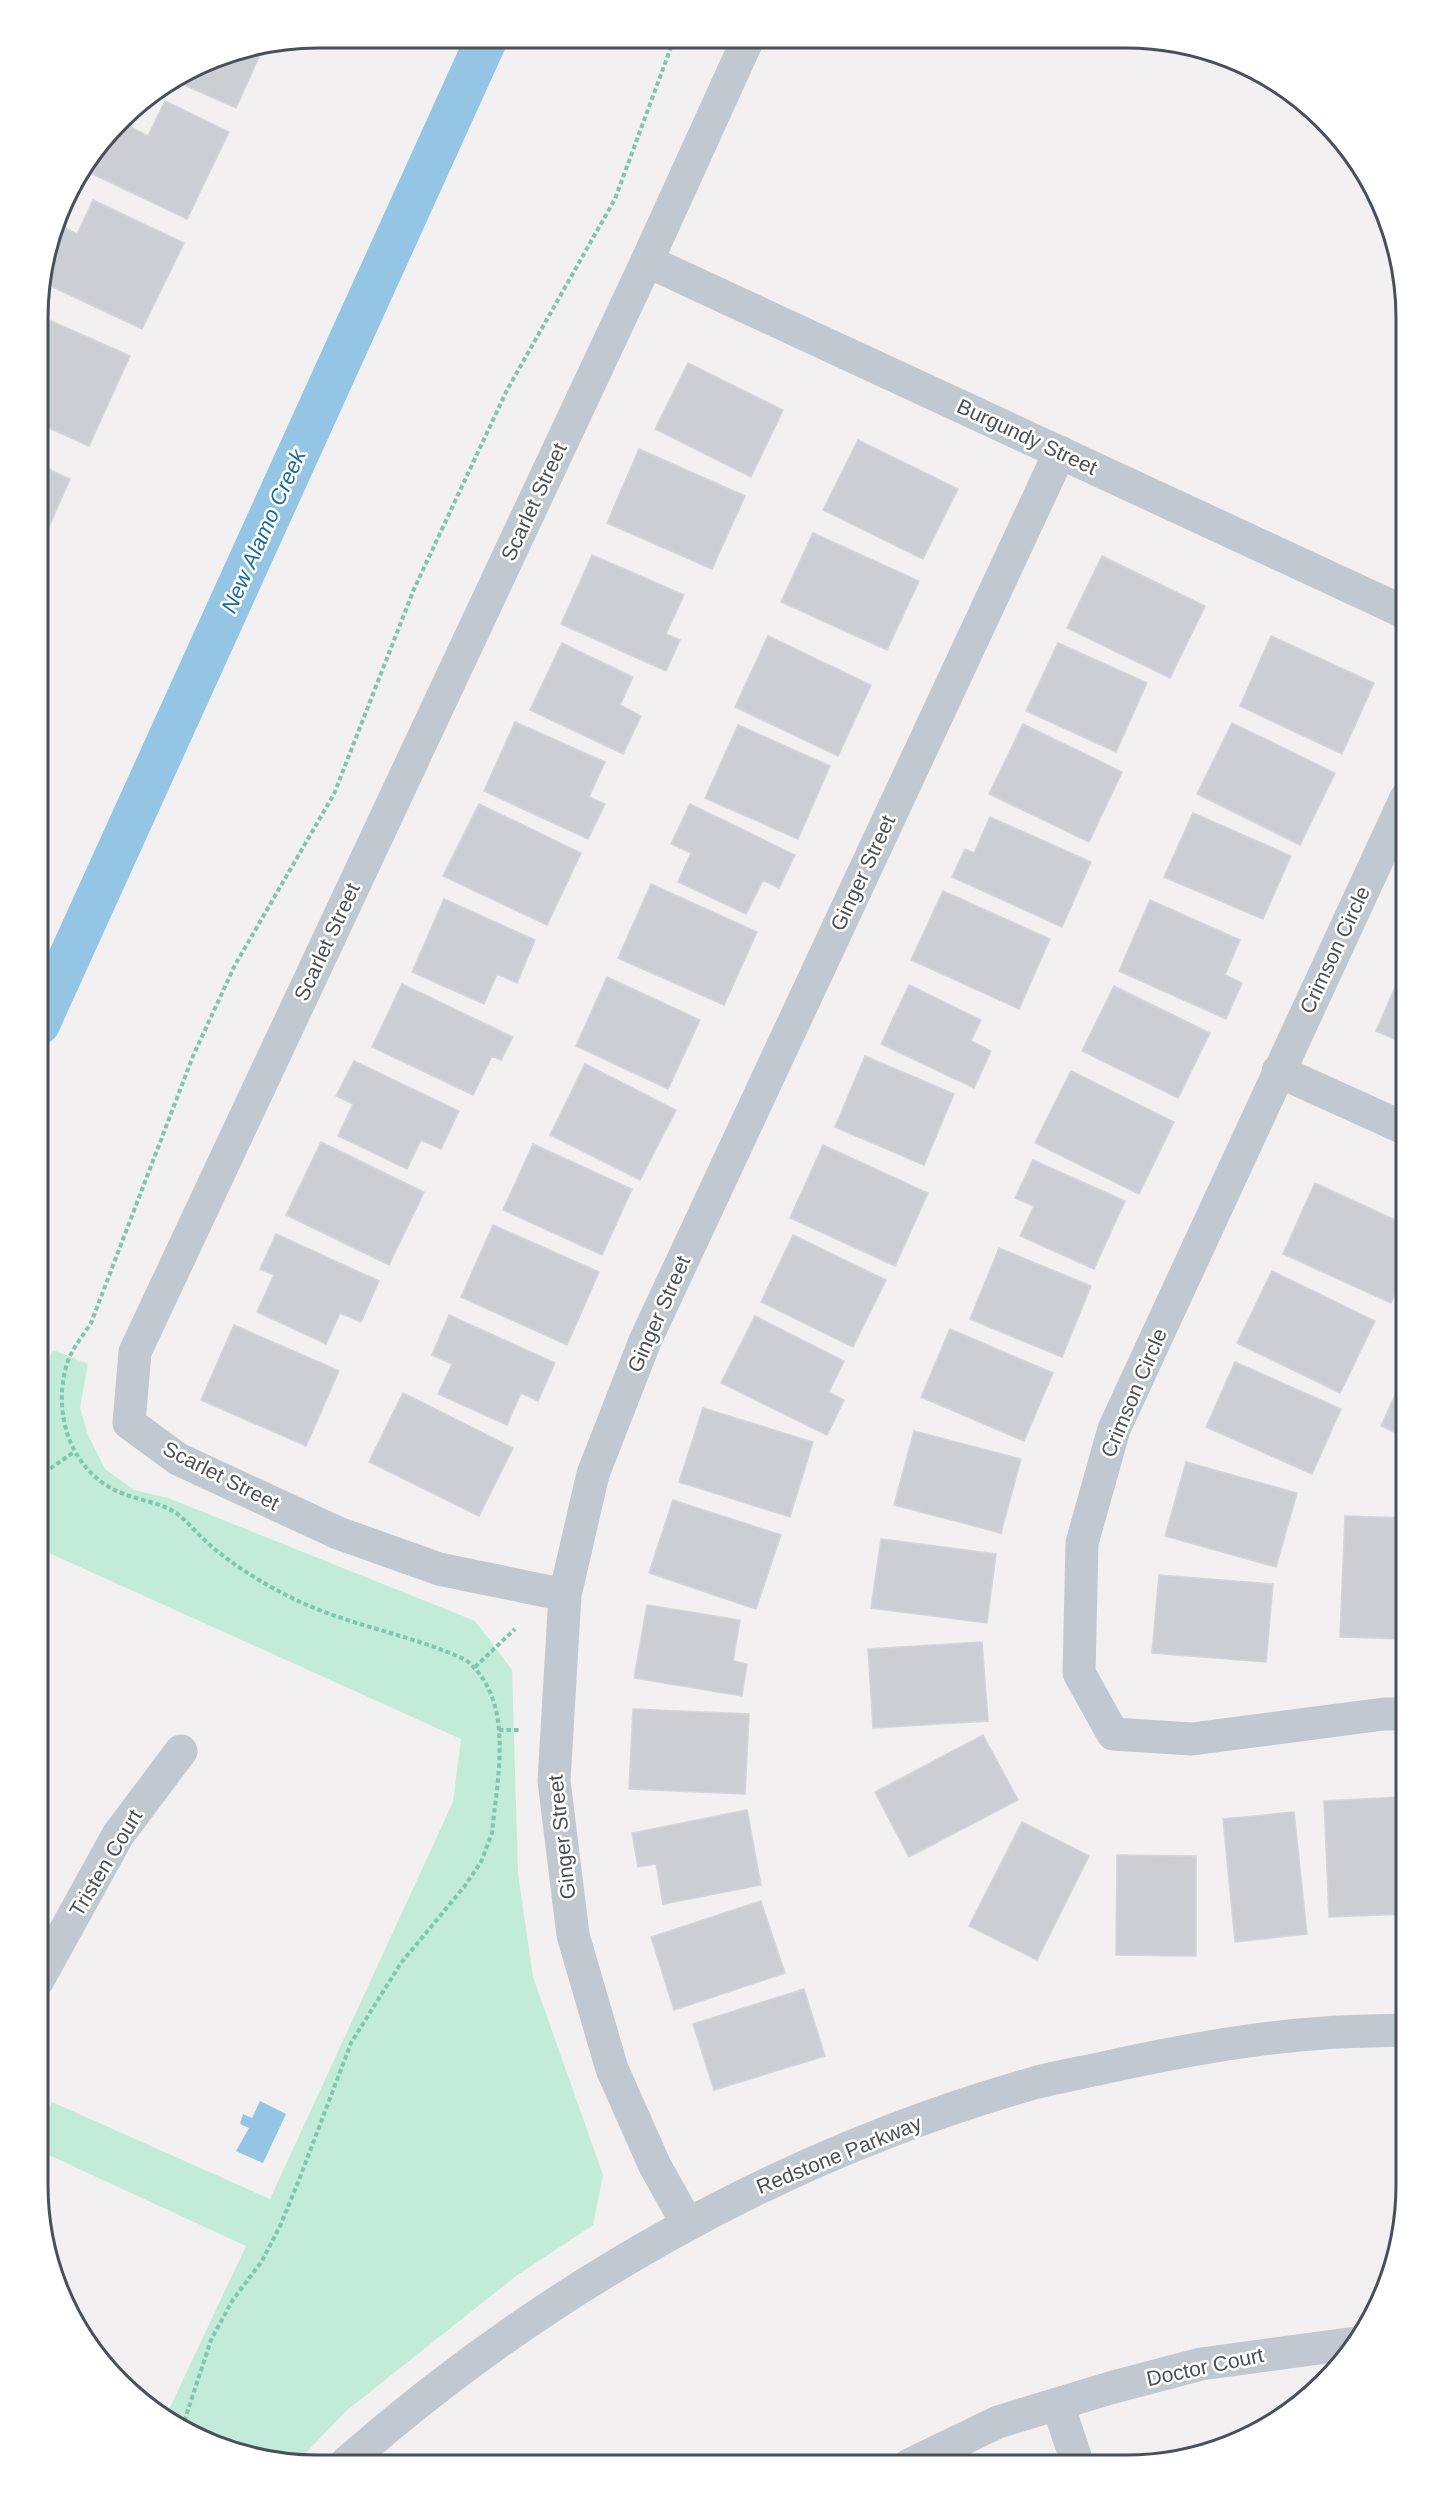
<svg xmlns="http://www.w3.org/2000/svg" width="1444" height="2503" font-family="Helvetica,sans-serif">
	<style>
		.green { fill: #c3ebd9 }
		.water { fill: #94c5e4 }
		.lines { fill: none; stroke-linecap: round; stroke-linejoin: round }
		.canal { stroke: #94c5e4; stroke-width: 42 }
		.building { fill: #cdced4; stroke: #d4d5da; stroke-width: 1.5 }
		.path { stroke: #7ec6af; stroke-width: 4; stroke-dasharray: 4.5 3; stroke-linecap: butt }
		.minor { stroke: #c2c8d0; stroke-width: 33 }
		.labels { text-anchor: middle; stroke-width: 5; stroke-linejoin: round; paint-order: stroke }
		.street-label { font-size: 21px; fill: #49505b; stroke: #fff }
		.water-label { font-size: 22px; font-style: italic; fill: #1a6b9e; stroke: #fff }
		.rim { fill: none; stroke: #49505b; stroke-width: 3 }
	</style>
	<rect width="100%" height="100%" fill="#f2f0f0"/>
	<path class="green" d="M 53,1350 L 88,1364 L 80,1408 L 88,1435 L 105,1469 L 134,1490 L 168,1498 L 475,1621 L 512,1670 L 518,1874 L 533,1977 L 603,2175 L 593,2225 L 516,2276 L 346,2411 L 296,2463 L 281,2463 L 210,2444 L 165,2418 L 246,2246 L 38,2150 L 38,2130 L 52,2102 L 270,2199 L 453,1802 L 461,1739 L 38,1548 L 38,1382 Z"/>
	<path class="water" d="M 260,2101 L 286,2114 L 263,2163 L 236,2151 L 249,2128 L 240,2124 L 243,2114 L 252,2118 Z"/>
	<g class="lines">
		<path class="canal" d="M 39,1024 L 487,38"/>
	</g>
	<path class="building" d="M 263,48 L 236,108 L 175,81 L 211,59 Z
		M 165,101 L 229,132 L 187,219 L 84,170 L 121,122 L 148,136 Z
		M 93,200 L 184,243 L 142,329 L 40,281 L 50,248 L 61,226 L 77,234 Z
		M 40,316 L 130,356 L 89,446 L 40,424 Z
		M 688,363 L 783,410 L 751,477 L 655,429 Z
		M 858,440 L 958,489 L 923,559 L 823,510 Z
		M 639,449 L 745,496 L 712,569 L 607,523 Z
		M 40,465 L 70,479 L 40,547 Z
		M 813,533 L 919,581 L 887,650 L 781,602 Z
		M 592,555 L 684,595 L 666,634 L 680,640 L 666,671 L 561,624 Z
		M 1102,556 L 1205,606 L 1170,678 L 1067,628 Z
		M 768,636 L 871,685 L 838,756 L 735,707 Z
		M 1271,636 L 1374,683 L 1342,754 L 1240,706 Z
		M 562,643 L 633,677 L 620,705 L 641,716 L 623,754 L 530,710 Z
		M 1058,643 L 1147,683 L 1116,752 L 1026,711 Z
		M 515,722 L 605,762 L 589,797 L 605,804 L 588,839 L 484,791 Z
		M 1232,723 L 1335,773 L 1300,845 L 1197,794 Z
		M 1023,724 L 1122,772 L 1089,842 L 989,794 Z
		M 738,725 L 830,766 L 798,839 L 705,798 Z
		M 479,804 L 581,853 L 547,925 L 443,876 Z
		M 690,804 L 795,855 L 779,888 L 763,880 L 746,914 L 678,882 L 691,853 L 671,844 Z
		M 1193,813 L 1291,856 L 1263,919 L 1164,877 Z
		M 990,817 L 1091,862 L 1062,927 L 952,877 L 965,849 L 974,853 Z
		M 651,884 L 757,932 L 724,1005 L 618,958 Z
		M 943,891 L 1050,939 L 1019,1009 L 911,960 Z
		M 444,899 L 535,940 L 517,983 L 497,974 L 484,1004 L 412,972 Z
		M 1150,900 L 1240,940 L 1225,975 L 1242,983 L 1226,1019 L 1119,971 Z
		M 1406,962 L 1406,1044 L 1376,1031 Z
		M 607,977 L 700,1020 L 668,1089 L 576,1046 Z
		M 402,984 L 513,1037 L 501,1060 L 492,1056 L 473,1095 L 372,1047 Z
		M 909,985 L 981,1020 L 971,1041 L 991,1051 L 974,1088 L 881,1044 Z
		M 1114,986 L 1210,1033 L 1178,1098 L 1082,1051 Z
		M 865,1056 L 954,1094 L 924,1165 L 835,1127 Z
		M 354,1061 L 459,1111 L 441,1149 L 421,1140 L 407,1169 L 338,1136 L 353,1104 L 336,1096 Z
		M 585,1064 L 676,1110 L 640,1180 L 550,1135 Z
		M 1071,1071 L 1174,1122 L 1139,1194 L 1035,1143 Z
		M 321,1142 L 424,1192 L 389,1265 L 286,1215 Z
		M 533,1144 L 632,1189 L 602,1255 L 503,1210 Z
		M 823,1145 L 928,1193 L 895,1266 L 790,1218 Z
		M 1033,1160 L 1125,1201 L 1094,1269 L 1020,1236 L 1034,1206 L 1015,1198 Z
		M 1315,1183 L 1406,1225 L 1406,1269 L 1391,1303 L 1283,1254 Z
		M 493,1225 L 599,1272 L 567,1345 L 461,1297 Z
		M 276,1234 L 379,1281 L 361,1322 L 340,1313 L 326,1344 L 257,1312 L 274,1275 L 260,1269 Z
		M 793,1235 L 886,1280 L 853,1347 L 761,1302 Z
		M 999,1248 L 1091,1286 L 1062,1357 L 970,1319 Z
		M 1272,1271 L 1375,1321 L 1340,1393 L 1237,1343 Z
		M 449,1315 L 555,1363 L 538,1401 L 521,1393 L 507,1425 L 438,1394 L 452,1364 L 432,1355 Z
		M 755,1316 L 844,1361 L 829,1392 L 844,1400 L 827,1435 L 721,1383 Z
		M 234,1325 L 339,1371 L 306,1446 L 201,1400 Z
		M 950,1329 L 1053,1373 L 1024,1441 L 921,1397 Z
		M 1235,1362 L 1341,1409 L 1312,1474 L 1206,1427 Z
		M 1406,1371 L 1406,1437 L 1381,1426 Z
		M 403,1393 L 513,1448 L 479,1516 L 369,1462 Z
		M 703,1408 L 813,1442 L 790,1517 L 679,1482 Z
		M 914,1431 L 1021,1459 L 1001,1533 L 894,1505 Z
		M 1186,1462 L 1297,1493 L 1276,1567 L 1165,1536 Z
		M 673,1500 L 781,1535 L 756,1609 L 649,1573 Z
		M 1345,1516 L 1406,1518 L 1406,1639 L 1340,1637 Z
		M 881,1539 L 996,1554 L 987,1623 L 871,1608 Z
		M 1159,1575 L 1273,1584 L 1266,1662 L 1152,1653 Z
		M 647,1605 L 740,1620 L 733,1661 L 747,1664 L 742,1696 L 634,1678 Z
		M 982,1642 L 988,1721 L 873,1728 L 868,1649 Z
		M 633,1709 L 749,1714 L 745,1794 L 629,1789 Z
		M 983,1735 L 1018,1800 L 909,1857 L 875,1792 Z
		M 1399,1797 L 1404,1914 L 1329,1917 L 1324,1801 Z
		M 747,1810 L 761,1885 L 663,1904 L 656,1864 L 638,1867 L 632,1833 Z
		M 1294,1812 L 1307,1934 L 1235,1942 L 1223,1819 Z
		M 1022,1822 L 1089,1856 L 1037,1960 L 969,1926 Z
		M 1117,1855 L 1196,1856 L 1196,1956 L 1116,1955 Z
		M 761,1901 L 785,1973 L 674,2010 L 651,1937 Z
		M 804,1989 L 825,2056 L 714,2090 L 693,2024 Z"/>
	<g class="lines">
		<path class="path" d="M 38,1477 L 74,1452
			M 475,1667 L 515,1629
			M 499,1730 L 519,1730
			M 182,2428 L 211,2340 L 232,2301 L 262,2261 L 280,2226 L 299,2180 L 351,2043 L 401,1963 L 464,1887 L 481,1862 L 492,1833 C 497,1778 516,1701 466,1660 C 408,1633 343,1625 286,1595 C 259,1581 233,1565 210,1545 C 197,1534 187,1520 173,1511 C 153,1500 129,1499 109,1487 C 68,1462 54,1412 66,1367 C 70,1351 82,1337 91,1323 L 193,1056 L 235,965 L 334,794 L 414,589 L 507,390 L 615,199 L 674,39"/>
		<path class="minor" d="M 647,261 L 1406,613
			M 1278,1071 L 1406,1129
			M 565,1595 L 439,1569 L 338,1533 L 178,1459 L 129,1423 L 135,1352 L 647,261 L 748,39
			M 1406,1714 L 1384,1714 L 1192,1739 L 1113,1734 L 1079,1673 L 1082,1543 L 1114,1429 L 1406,798
			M 38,1980 L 118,1835 L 181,1751
			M 687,2223 L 655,2166 L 612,2069 L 573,1935 L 554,1781 L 565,1595 L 593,1474 L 645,1341 L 1060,452
			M 1058,2405 L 1078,2465
			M 346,2463 C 544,2289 780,2155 1034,2083 C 1057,2077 1080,2073 1103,2068 C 1175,2052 1250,2038 1324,2033 C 1351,2031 1379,2031 1406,2030
			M 909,2465 L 998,2422 L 1110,2388 L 1201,2364 L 1356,2343"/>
	</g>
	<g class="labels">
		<g class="street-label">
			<text transform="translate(1027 437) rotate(25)" y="7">Burgundy Street</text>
			<text transform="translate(534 502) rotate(-65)" y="7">Scarlet Street</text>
			<text transform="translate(863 873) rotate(-65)" y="7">Ginger Street</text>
			<text transform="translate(327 942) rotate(-65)" y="7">Scarlet Street</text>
			<text transform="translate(1335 950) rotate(-65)" y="7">Crimson Circle</text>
			<text transform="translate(659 1314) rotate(-66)" y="7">Ginger Street</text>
			<text transform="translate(1134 1393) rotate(-67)" y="7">Crimson Circle</text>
			<text transform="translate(221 1476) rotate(27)" y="7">Scarlet Street</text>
			<text transform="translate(562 1837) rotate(-96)" y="7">Ginger Street</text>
			<text transform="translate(106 1863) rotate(-59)" y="7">Tristen Court</text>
			<text transform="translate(839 2155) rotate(-22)" y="7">Redstone Parkway</text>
			<text transform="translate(1205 2367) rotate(-12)" y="7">Doctor Court</text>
		</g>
		<g class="water-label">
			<text transform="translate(263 531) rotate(-66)" y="8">New Alamo Creek</text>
		</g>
	</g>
	<path d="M0 0H1444V2503H0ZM318 48H1126A270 270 0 0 1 1396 318V2185A270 270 0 0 1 1126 2455H318A270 270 0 0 1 48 2185V318A270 270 0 0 1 318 48Z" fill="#fff" fill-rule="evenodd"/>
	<path class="rim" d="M318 48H1126A270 270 0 0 1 1396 318V2185A270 270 0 0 1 1126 2455H318A270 270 0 0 1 48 2185V318A270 270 0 0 1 318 48Z"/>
</svg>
